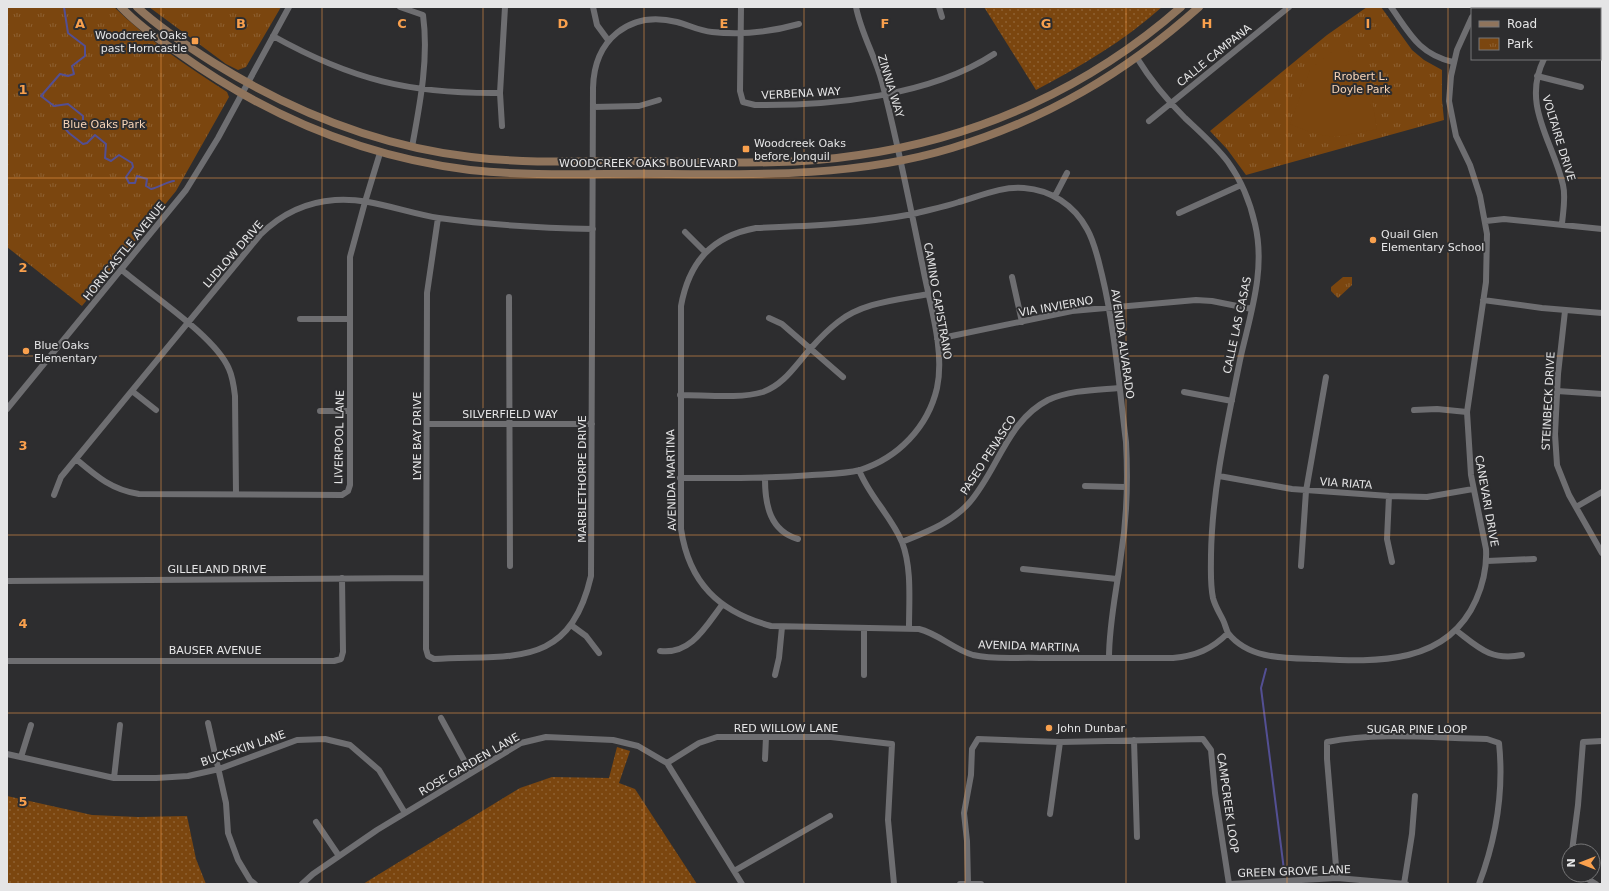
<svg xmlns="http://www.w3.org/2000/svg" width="1609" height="891" font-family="'DejaVu Sans',sans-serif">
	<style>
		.grass { fill: url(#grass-dots) }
		.park { fill: url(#park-tufts) }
		.garden { fill: #7b460f }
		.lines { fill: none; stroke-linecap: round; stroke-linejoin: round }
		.stream { stroke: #534f93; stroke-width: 2 }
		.street { stroke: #6e6e71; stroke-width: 6 }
		.secondary { stroke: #8f745c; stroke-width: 8 }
		.grid { fill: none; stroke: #f9a04d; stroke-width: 1; stroke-opacity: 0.55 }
		.poi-dot { fill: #f9a04d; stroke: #2d2d2f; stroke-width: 1.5 }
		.labels { text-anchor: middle; stroke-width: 4; stroke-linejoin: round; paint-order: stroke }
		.poi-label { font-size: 11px; fill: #e5e5e6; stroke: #2d2d2f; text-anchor: start }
		.street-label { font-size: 11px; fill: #e5e5e6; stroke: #2d2d2f }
		.park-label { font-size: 11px; fill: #f6d3b6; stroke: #2d2d2f }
		.grid-label { font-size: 13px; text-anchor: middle; font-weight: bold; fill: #f9a04d; stroke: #2d2d2f; stroke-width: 4; stroke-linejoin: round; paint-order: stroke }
	</style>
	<defs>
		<pattern id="grass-dots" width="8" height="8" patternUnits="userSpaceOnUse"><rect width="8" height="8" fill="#7b460f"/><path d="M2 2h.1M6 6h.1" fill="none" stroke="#8e6132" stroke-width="1.8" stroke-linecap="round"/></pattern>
		<pattern id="park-tufts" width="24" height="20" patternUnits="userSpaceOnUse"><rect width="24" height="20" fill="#7b460f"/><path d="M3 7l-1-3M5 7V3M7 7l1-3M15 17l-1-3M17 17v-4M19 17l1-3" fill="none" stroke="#8e6132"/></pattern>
	</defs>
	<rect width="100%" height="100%" fill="#2d2d2f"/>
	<path class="grass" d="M 984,7 L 1162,7 C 1124,41 1081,66 1036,90 Z
		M 617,747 L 630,751 L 619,783 L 635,789 L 697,884 L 363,884 L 520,788 L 552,777 L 609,778 Z
		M 7,796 L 92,815 L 138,817 L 187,816 L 196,859 L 206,884 L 7,884 Z"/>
	<path class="park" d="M 7,7 L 114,7 C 148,40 187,66 227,92 L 229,97 L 176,191 L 82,306 L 7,247 Z
		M 149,7 L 281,7 L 246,67 L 238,70 L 226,64 Z
		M 1367,7 L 1381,7 L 1412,50 L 1424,60 L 1442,70 L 1442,100 L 1444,120 L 1246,175 L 1227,149 L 1210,131 L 1327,35 Z
		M 1343,277 L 1352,277 L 1352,285 L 1338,298 L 1331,291 L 1331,287 Z"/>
	<path class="garden" d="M 1337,47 L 1345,47 L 1368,76 L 1377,129 L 1336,137 L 1315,134 L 1290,124 L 1310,70 Z"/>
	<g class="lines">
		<path class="stream" d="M 64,7 L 68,33 L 85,46 L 85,56 L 72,66 L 74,74 L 68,76 L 60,74 L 41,96 L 54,106 L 68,104 L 83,116 L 83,121 L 79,122 L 75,119 L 64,121 L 63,126 L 69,133 L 83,144 L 87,143 L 95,135 L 106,144 L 105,158 L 111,161 L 119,155 L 132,163 L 133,167 L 126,177 L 129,183 L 135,183 L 137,176 L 147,179 L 146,186 L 151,189 C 159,187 169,181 174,181
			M 1266,669 L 1261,688 L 1284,870"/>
		<path class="street" d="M 400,7 L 423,15 C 429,58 420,104 412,147
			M 593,7 L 597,25 L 608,40
			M 741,7 L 740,91 L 743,102 L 755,105 C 831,106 930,96 994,54
			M 939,7 L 942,17
			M 1391,7 C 1410,34 1419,54 1453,62
			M 1478,9 L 1479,7
			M 1600,12 L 1602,11
			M 273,36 C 352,80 410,94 500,93
			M 1137,58 C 1150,79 1167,100 1185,118 C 1200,132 1216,146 1228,162 C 1241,180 1250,202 1255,224 C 1266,270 1250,315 1240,360 C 1227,424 1212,490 1211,555 C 1211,569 1210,584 1213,598 C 1215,606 1219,612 1223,620 C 1225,624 1226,629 1228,633 C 1249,660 1287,658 1317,659 C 1377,662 1447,665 1476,600 C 1483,584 1487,567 1486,549 L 1471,475 L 1467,412 L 1486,282 L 1487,234 L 1480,196 L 1470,165 L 1456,136 L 1449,101 L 1451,76 L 1457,50 L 1472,17
			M 1544,59 C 1521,105 1553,141 1563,185 C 1566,197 1563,212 1562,224
			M 1537,76 L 1581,87
			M 593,107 L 639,106 L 659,100
			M 1149,121 L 1289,7
			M 502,126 L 500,93 L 505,7
			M 1055,196 L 1067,173
			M 1179,213 L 1241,185
			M 438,218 L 427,293 L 426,649 L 428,656 L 434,659 C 510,654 569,671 591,576 L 593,88 C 594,40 629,10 677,22 C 689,25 699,31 712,32 C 741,35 771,32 799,24
			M 1486,221 L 1504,219 L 1602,229
			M 685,232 L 705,252
			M 122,270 C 150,294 216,337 229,369 C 233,378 234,387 235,396 L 236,494
			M 1012,277 L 1022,322
			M 509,297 L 510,566
			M 1483,300 L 1542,308 L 1602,313
			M 1565,311 L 1558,374 L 1555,434 L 1557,465 L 1569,495 L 1602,553
			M 769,318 L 782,324 L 843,377
			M 300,319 L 350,319
			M 937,339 L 1072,311 L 1196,300 L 1212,301 L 1252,309
			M 132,391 L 156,410
			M 1557,391 L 1602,394
			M 1184,392 L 1232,401
			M 680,395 C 705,395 740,399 763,392 C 785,384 796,364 812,347 C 820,338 829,329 838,322 C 863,302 898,300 928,294
			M 7,409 L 186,190 L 218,138 L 289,7
			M 1414,410 L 1437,409 L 1467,412
			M 320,411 L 350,411
			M 427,424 L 592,424
			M 76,459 C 96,476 112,490 139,494 L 342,495 L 348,491 L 350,485 L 350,257 L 365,202 L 380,153
			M 859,470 C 869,496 891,516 902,542 C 912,568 909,600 909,628
			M 1219,476 L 1292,489 L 1389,496 L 1427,497 L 1473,489
			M 680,478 C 724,478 768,479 812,475 C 827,474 845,474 860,470 C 898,458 928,427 937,388 C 945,351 930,305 923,268 C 910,206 898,143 882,82 C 875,56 861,33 856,7
			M 765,479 C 765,505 770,531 798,539
			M 1085,486 L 1125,487
			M 54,495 L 61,477 L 260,235 C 280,215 306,202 335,200 C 368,197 406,213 439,218 C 490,225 542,228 593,229
			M 1389,496 L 1387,539 L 1392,562
			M 1576,507 L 1602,492
			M 902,542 C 926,532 951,523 969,503 C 998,470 1007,421 1048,400 C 1070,390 1096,390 1119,388
			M 1487,561 L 1534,559
			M 1301,566 L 1306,491 L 1326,377
			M 1023,569 L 1117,579
			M 7,581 L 426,578
			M 571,625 L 586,636 L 599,653
			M 864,628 L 864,675
			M 1457,631 C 1479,648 1491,661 1522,655
			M 660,651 C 691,655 706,626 722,605
			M 1109,658 C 1109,622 1117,589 1121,555 C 1127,518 1128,479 1126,442 C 1119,386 1115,329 1102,275 C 1098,259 1095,243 1087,229 C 1074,205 1051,190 1024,188 C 1002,186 980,196 959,202 C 944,207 928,210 913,214 C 861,224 809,226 756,228 C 712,236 689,262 681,306 L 681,529 C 689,583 719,612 771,626 L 919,629 C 939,634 953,649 973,655 C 994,660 1018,657 1040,658 C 1084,658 1129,658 1173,658 C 1196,656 1212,649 1228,633
			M 7,661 L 334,661 L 341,659 L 343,652 L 342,578
			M 775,675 L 779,658 L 782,627
			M 441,718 L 471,773
			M 208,723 L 226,803 L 228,833 L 238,860 L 250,880 L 255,884
			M 1134,740 L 1137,837
			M 7,754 L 114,778 L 156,778 L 188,776 L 219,769 L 297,740 L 325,739 L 350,745 L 379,770 L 405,813
			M 21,757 L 31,725
			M 765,759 L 766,737
			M 667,763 L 699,743 L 717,737 L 831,737 L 892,744 L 888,820 L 894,884
			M 114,778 L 120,725
			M 1050,814 L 1060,742
			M 316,822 L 339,856
			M 1572,851 L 1578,805 L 1583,742 L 1602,741
			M 734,871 L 830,816
			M 1581,875 L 1596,884
			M 1337,878 L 1327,759 L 1327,742 C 1379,732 1434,738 1487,739 L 1499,743 C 1504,791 1496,839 1479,884
			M 968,883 L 967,841 L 964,813 L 971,775 L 972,749 L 978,739 L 1060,742 L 1203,739 L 1211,750 L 1215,793 L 1229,884
			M 302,884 L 313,874 L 377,830 L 521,743 L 546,737 L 613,740 L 638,746 L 667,763 L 742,884
			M 960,884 L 981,884
			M 1230,884 L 1337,878 L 1406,884
			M 1404,884 L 1412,834 L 1415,796"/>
		<path class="secondary" d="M 121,7 C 138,25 159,40 180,54 C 267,116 364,157 470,170 C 535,177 602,173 668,174 C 763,175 860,176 952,148 C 1047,119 1125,73 1199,7
			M 137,7 C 161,29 187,46 214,63 C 293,112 378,146 471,157 C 528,164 587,161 645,161 C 716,162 789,166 859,155 C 979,138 1090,87 1181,7"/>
	</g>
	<path class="grid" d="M 161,7 L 161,884M 322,7 L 322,884M 483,7 L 483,884M 644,7 L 644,884M 804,7 L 804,884M 965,7 L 965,884M 1126,7 L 1126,884M 1287,7 L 1287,884M 1448,7 L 1448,884M 7,178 L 1602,178M 7,356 L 1602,356M 7,535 L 1602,535M 7,713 L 1602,713"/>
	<g class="poi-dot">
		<rect x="191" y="37" width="8" height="8" rx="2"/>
		<rect x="742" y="145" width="8" height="8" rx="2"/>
		<circle cx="1373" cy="240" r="4"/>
		<circle cx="26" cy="351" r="4"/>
		<circle cx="1049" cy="728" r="4"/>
	</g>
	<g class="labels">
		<g class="poi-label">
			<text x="187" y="39" text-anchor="end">Woodcreek Oaks<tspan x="187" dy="13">past Horncastle</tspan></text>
			<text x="754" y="147">Woodcreek Oaks<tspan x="754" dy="13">before Jonquil</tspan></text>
			<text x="1381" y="238">Quail Glen<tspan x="1381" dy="13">Elementary School</tspan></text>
			<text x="34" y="349">Blue Oaks<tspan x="34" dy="13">Elementary</tspan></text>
			<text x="1057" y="732">John Dunbar</text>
		</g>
		<g class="street-label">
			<text transform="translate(1214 55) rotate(-39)" y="4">CALLE CAMPANA</text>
			<text transform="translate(891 86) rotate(73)" y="4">ZINNIA WAY</text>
			<text transform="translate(801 93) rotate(-3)" y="4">VERBENA WAY</text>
			<text transform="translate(1559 138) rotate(73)" y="4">VOLTAIRE DRIVE</text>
			<text x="648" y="167">WOODCREEK OAKS BOULEVARD</text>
			<text transform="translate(124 251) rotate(-51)" y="4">HORNCASTLE AVENUE</text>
			<text transform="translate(233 254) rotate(-49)" y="4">LUDLOW DRIVE</text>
			<text transform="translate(938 301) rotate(80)" y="4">CAMINO CAPISTRANO</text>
			<text transform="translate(1056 306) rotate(-10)" y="4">VIA INVIERNO</text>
			<text transform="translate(1237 325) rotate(-78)" y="4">CALLE LAS CASAS</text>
			<text transform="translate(1123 344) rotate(82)" y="4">AVENIDA ALVARADO</text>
			<text transform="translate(1548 401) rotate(-87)" y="4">STEINBECK DRIVE</text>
			<text x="510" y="418">SILVERFIELD WAY</text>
			<text transform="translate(417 436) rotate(-90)" y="4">LYNE BAY DRIVE</text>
			<text transform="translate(339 437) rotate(-89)" y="4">LIVERPOOL LANE</text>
			<text transform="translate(988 455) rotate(-57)" y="4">PASEO PENASCO</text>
			<text transform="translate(582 479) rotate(-90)" y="4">MARBLETHORPE DRIVE</text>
			<text transform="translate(671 480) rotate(-91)" y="4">AVENIDA MARTINA</text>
			<text transform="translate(1346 483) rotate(4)" y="4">VIA RIATA</text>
			<text transform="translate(1487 501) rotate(80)" y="4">CANEVARI DRIVE</text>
			<text x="217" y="573">GILLELAND DRIVE</text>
			<text transform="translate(1029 646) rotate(2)" y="4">AVENIDA MARTINA</text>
			<text x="215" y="654">BAUSER AVENUE</text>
			<text x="786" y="732">RED WILLOW LANE</text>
			<text x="1417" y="733">SUGAR PINE LOOP</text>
			<text transform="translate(243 748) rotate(-19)" y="4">BUCKSKIN LANE</text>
			<text transform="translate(469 764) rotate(-30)" y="4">ROSE GARDEN LANE</text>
			<text transform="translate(1228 803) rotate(82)" y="4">CAMPCREEK LOOP</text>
			<text transform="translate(1294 871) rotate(-2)" y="4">GREEN GROVE LANE</text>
		</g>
		<g class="park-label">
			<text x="1361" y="80">Rrobert L.<tspan x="1361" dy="13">Doyle Park</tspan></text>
			<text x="104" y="128">Blue Oaks Park</text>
		</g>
	</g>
	<g class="grid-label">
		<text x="80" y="28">A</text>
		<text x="241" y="28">B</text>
		<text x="402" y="28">C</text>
		<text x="563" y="28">D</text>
		<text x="724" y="28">E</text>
		<text x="885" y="28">F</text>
		<text x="1046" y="28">G</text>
		<text x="1207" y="28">H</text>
		<text x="1368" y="28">I</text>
		<text x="23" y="94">1</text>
		<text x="23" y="272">2</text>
		<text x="23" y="450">3</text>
		<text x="23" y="628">4</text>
		<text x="23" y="806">5</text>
	</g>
	<rect width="1609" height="891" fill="none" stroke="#e5e5e6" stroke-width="16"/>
	<rect x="1471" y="8" width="130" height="52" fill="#2d2d2f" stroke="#777778"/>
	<rect x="1479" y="21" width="20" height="6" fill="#8f745c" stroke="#777778"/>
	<text x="1507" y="28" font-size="12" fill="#e5e5e6">Road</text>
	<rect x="1479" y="38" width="20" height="12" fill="url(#park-tufts)" stroke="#777778"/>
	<text x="1507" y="48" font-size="12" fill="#e5e5e6">Park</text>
	<g transform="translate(1581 863) rotate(270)"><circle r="19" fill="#2d2d2f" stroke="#777778"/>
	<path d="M0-3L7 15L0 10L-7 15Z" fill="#f9a04d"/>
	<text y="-6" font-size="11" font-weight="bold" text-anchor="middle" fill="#e5e5e6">N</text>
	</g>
</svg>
